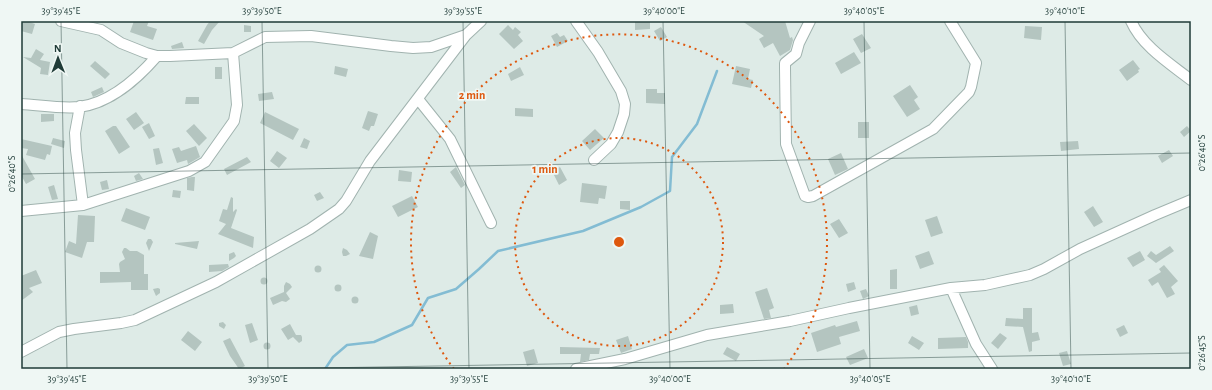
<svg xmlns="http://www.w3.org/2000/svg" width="1212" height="390" font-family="'Alegreya Sans',sans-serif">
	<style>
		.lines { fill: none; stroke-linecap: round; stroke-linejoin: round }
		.stream { stroke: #83bcd3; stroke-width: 2.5 }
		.building { fill: #b4c5c0 }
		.minor-casing { stroke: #a1b3af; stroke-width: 12 }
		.minor { stroke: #fff; stroke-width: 10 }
		.ticks { fill: none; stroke: #1f3b37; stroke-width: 1; stroke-opacity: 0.45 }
		.ring { fill: none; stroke: #de580e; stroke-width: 2; stroke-dasharray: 2 4 }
		.centre { fill: #de580e; stroke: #eff7f4; stroke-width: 2 }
		.ring-label { font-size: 12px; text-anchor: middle; font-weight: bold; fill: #de580e; stroke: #eff7f4; stroke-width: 3.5; stroke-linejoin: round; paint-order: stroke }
		.neatline { fill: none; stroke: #1f3b37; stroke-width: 1.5 }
		.ticks-label { font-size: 10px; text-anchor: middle; fill: #1f3b37 }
	</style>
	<rect width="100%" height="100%" fill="#deebe7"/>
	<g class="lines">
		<path class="stream" d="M 325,369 L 333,357 L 347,345 L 374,342 L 412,325 L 428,298 L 456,289 L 479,269 L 498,251 L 583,231 L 641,207 L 670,191 L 672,157 L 697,124 L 717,71"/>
	</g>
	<path class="building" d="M 21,21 L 26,21 L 35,24 L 32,34 L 21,31 Z
		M 134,21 L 149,21 L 147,26 L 157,29 L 153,40 L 130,32 Z
		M 210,21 L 220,21 L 212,30 L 204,44 L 198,41 L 207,25 Z
		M 635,21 L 650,21 L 650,29 L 635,30 Z
		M 742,21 L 785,21 L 790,38 L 792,37 L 793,40 L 790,50 L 780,56 L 773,43 L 764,48 L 759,39 L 764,36 Z
		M 244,25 L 251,26 L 251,32 L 244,32 Z
		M 508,25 L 513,30 L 515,27 L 521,32 L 518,35 L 523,41 L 514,49 L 499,34 Z
		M 1025,26 L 1042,27 L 1041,40 L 1024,38 Z
		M 661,27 L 667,37 L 660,41 L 654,31 Z
		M 557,33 L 560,37 L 564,35 L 568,41 L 557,47 L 551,36 Z
		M 862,34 L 871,48 L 861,53 L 853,39 Z
		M 182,42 L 184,48 L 172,49 L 171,46 Z
		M 36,49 L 44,54 L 40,60 L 50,62 L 48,75 L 40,74 L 41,68 L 23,57 L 31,58 Z
		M 854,52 L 861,63 L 841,74 L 835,63 Z
		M 1133,60 L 1140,69 L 1138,70 L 1139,72 L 1127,81 L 1119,70 Z
		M 95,61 L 110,74 L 105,79 L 90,66 Z
		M 335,66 L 348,69 L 346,77 L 334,74 Z
		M 736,66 L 750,69 L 748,79 L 753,80 L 751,88 L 732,84 Z
		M 215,67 L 222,67 L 222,79 L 215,79 Z
		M 520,67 L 524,75 L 511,81 L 508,74 Z
		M 910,85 L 918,97 L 914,100 L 920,109 L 907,117 L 893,96 Z
		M 102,87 L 104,92 L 93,97 L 91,92 Z
		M 646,89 L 657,89 L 657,93 L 665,93 L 665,104 L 646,103 Z
		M 272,92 L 274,99 L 259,101 L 258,94 Z
		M 186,97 L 199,97 L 199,104 L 185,104 Z
		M 515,108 L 533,109 L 533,117 L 515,116 Z
		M 368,111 L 378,114 L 374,126 L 371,126 L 369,131 L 362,128 Z
		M 136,112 L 144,123 L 134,130 L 126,119 Z
		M 265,112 L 299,129 L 293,140 L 260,123 Z
		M 41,114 L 54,114 L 54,121 L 41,122 Z
		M 858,122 L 869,122 L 869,138 L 858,138 Z
		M 149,123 L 155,136 L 149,139 L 142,127 Z
		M 194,124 L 207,138 L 199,146 L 186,131 Z
		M 113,126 L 116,126 L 130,147 L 119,154 L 105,131 Z
		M 1187,126 L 1191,131 L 1184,137 L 1180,132 Z
		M 595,129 L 604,138 L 590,150 L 582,141 Z
		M 53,138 L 65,141 L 64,148 L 51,144 Z
		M 304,138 L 310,141 L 307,149 L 300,147 Z
		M 21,139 L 52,146 L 50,155 L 47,154 L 45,160 L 26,155 L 28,149 L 21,148 Z
		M 1078,141 L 1079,149 L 1061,151 L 1060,142 Z
		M 196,146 L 200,157 L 188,164 L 187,160 L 177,163 L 172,149 L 179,147 L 181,151 Z
		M 159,148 L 163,163 L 156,165 L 153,149 Z
		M 1169,150 L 1173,156 L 1162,163 L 1158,156 Z
		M 277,151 L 287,158 L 279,168 L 270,161 Z
		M 841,153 L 848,169 L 835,175 L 828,159 Z
		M 21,154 L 35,179 L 26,184 L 21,175 Z
		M 247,157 L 251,162 L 227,175 L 224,169 Z
		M 456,167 L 465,185 L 461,188 L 450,172 Z
		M 560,167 L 567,180 L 559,185 L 552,171 Z
		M 399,170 L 412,172 L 411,182 L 398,181 Z
		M 139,173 L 143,179 L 136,181 L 134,176 Z
		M 192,177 L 195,177 L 194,191 L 187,190 L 187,178 Z
		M 107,180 L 109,189 L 102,190 L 100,182 Z
		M 582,183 L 607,186 L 605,199 L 599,198 L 598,204 L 580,202 Z
		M 54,185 L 58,199 L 52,200 L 48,187 Z
		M 173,190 L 181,191 L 180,198 L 172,197 Z
		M 320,192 L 324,198 L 317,201 L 314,195 Z
		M 412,196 L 418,207 L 398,217 L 392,206 Z
		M 231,197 L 233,198 L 233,212 L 236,209 L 237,210 L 231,228 L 254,237 L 253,248 L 218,234 L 226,224 L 219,221 L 223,209 L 227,210 Z
		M 620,201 L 630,201 L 630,210 L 620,209 Z
		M 1093,206 L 1103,222 L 1094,227 L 1084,212 Z
		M 126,208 L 150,217 L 145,230 L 121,221 Z
		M 78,215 L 95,216 L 94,242 L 87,242 L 82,258 L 65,252 L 69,241 L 76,244 Z
		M 937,216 L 943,233 L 931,237 L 925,220 Z
		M 839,219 L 848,233 L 839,238 L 830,224 Z
		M 370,232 L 378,236 L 373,259 L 359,256 Z
		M 148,239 L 151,239 L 153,242 L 149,251 L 146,243 Z
		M 199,241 L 197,249 L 175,244 L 175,243 Z
		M 1170,246 L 1174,251 L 1156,263 L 1147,256 L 1151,251 L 1156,255 Z
		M 124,248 L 126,248 L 130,251 L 137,251 L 144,255 L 144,274 L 148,274 L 148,290 L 131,290 L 131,282 L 100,283 L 100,272 L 120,272 L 119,264 L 120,262 L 125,259 L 122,252 Z
		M 343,248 L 347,250 L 350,254 L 346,256 L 343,256 L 342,252 Z
		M 929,251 L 934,264 L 920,269 L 915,256 Z
		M 1140,251 L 1145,260 L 1133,267 L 1127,258 Z
		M 234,252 L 236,256 L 234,258 L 229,261 L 229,254 Z
		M 228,264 L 229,267 L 222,271 L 209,272 L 209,265 Z
		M 1164,265 L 1178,281 L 1171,287 L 1175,294 L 1167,298 L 1158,282 L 1152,286 L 1148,280 L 1161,272 L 1159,269 Z
		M314.5 269a3.5 3.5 0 1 1 7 0a3.5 3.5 0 1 1-7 0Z
		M 897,269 L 897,289 L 890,289 L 890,270 Z
		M 36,270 L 42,283 L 29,288 L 33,292 L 21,301 L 21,276 Z
		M260.5 281a3.5 3.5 0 1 1 7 0a3.5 3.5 0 1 1-7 0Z
		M 286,282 L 290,284 L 292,287 L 286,293 L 290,299 L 286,302 L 282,301 L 273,305 L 270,298 L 284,292 L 284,286 Z
		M 854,282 L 856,289 L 848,292 L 846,284 Z
		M334.5 288a3.5 3.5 0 1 1 7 0a3.5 3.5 0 1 1-7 0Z
		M 158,288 L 160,289 L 160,293 L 156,296 L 153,289 Z
		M 767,288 L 774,308 L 769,310 L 771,318 L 764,319 L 755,292 Z
		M 866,289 L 869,296 L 863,299 L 860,291 Z
		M351.5 300a3.5 3.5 0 1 1 7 0a3.5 3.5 0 1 1-7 0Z
		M 733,304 L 734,313 L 720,314 L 720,305 Z
		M 917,305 L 919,314 L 911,316 L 909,307 Z
		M 1023,308 L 1032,308 L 1032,333 L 1038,332 L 1040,340 L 1032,342 L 1032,351 L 1029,352 L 1023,327 L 1005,326 L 1006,318 L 1023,319 Z
		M 857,321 L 860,331 L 839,337 L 841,344 L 817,352 L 811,333 L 835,325 L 836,327 Z
		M 223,322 L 226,325 L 224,329 L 219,326 L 219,323 Z
		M 252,323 L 258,340 L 250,343 L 245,325 Z
		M 290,324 L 296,335 L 301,335 L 302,337 L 302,341 L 299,343 L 293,337 L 288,340 L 281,329 Z
		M 1124,325 L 1128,333 L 1120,337 L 1116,329 Z
		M 188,331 L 202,342 L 195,351 L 181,340 Z
		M 1000,333 L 1007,338 L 998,349 L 991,343 Z
		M 628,336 L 632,349 L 621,353 L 616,340 Z
		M 912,336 L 924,343 L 919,350 L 908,343 Z
		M 966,337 L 968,342 L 968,348 L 938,349 L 938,338 Z
		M 230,338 L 245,366 L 239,369 L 230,356 L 223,341 Z
		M263.5 346a3.5 3.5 0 1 1 7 0a3.5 3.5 0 1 1-7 0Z
		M 560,347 L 600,348 L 599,354 L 590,354 L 589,360 L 580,362 L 581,354 L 560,354 Z
		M 727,347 L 740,354 L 736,361 L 723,354 Z
		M 534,349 L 538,363 L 527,366 L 523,352 Z
		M 864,349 L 868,358 L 850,365 L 846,357 Z
		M 1067,351 L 1071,364 L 1063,366 L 1059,353 Z"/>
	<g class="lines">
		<g class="minor-casing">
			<path id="minor" d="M 61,21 L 101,30 L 121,43 L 146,53 L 157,56 L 170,56 L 233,53 L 265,37 L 311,36 L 391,46 L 413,48 L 431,47 L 466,35
				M 576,21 L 598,52 L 621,91 L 625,104 L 624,114 L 618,132 L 611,144 L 594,160
				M 810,21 L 799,43 L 796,54 L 785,63 L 785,68 L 786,144 L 805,196 L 808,197 L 813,196 L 933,129 L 969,92 L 971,87 L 976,63 L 950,21
				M 1131,21 C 1142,46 1169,63 1191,80
				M 418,99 L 450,139 L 491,223
				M 21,104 C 39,105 62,109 79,107 C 111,103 137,79 157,56
				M 80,106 L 75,133 L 76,150 L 83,205
				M 21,211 L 83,205 L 189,171 L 205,162 L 234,121 L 237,105 L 233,53
				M 951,288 L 976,344 L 992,369
				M 21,352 L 59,332 L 74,329 L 121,323 L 135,320 L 216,282 L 310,229 L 339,209 L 346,201 L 370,161 L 466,35 L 481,21
				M 576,369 L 625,359 L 707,335 L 790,321 L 849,308 L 951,288 L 985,285 L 1030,275 L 1044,269 L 1080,249 L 1155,215 L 1191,200"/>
		</g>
		<use href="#minor" class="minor"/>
	</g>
	<path class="ticks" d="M 61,21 L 67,369M 262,21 L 268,369M 463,21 L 469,369M 663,21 L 670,369M 864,21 L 870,369M 1065,21 L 1071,369M 21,174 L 1191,153M 262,369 L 1191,353"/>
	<g class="ring">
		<circle cx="619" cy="242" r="104"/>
		<path d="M454 369A208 208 0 1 1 784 369"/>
	</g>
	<circle cx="619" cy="242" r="6" class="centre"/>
	<g class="ring-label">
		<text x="472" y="99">2 min</text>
		<text x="545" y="173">1 min</text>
	</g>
	<rect width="1212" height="390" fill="none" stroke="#eff7f4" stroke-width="44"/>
	<g transform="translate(58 58) rotate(359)" stroke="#eff7f4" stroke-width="3" paint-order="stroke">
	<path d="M0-3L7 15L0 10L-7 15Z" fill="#1f3b37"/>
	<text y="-6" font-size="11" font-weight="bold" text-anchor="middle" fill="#1f3b37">N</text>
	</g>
	<rect x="22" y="22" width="1168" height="346" class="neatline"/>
	<g class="ticks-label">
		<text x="61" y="14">39°39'45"E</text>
		<text x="262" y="14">39°39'50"E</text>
		<text x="463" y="14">39°39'55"E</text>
		<text x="664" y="14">39°40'00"E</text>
		<text x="864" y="14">39°40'05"E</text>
		<text x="1065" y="14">39°40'10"E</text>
		<text transform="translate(1201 153) rotate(-90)" y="4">0°26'40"S</text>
		<text transform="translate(11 174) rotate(-90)" y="4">0°26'40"S</text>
		<text transform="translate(1201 353) rotate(-90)" y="4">0°26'45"S</text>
		<text x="67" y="382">39°39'45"E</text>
		<text x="268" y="382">39°39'50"E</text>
		<text x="469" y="382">39°39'55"E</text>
		<text x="670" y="382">39°40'00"E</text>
		<text x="870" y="382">39°40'05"E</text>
		<text x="1071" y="382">39°40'10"E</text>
	</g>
</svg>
